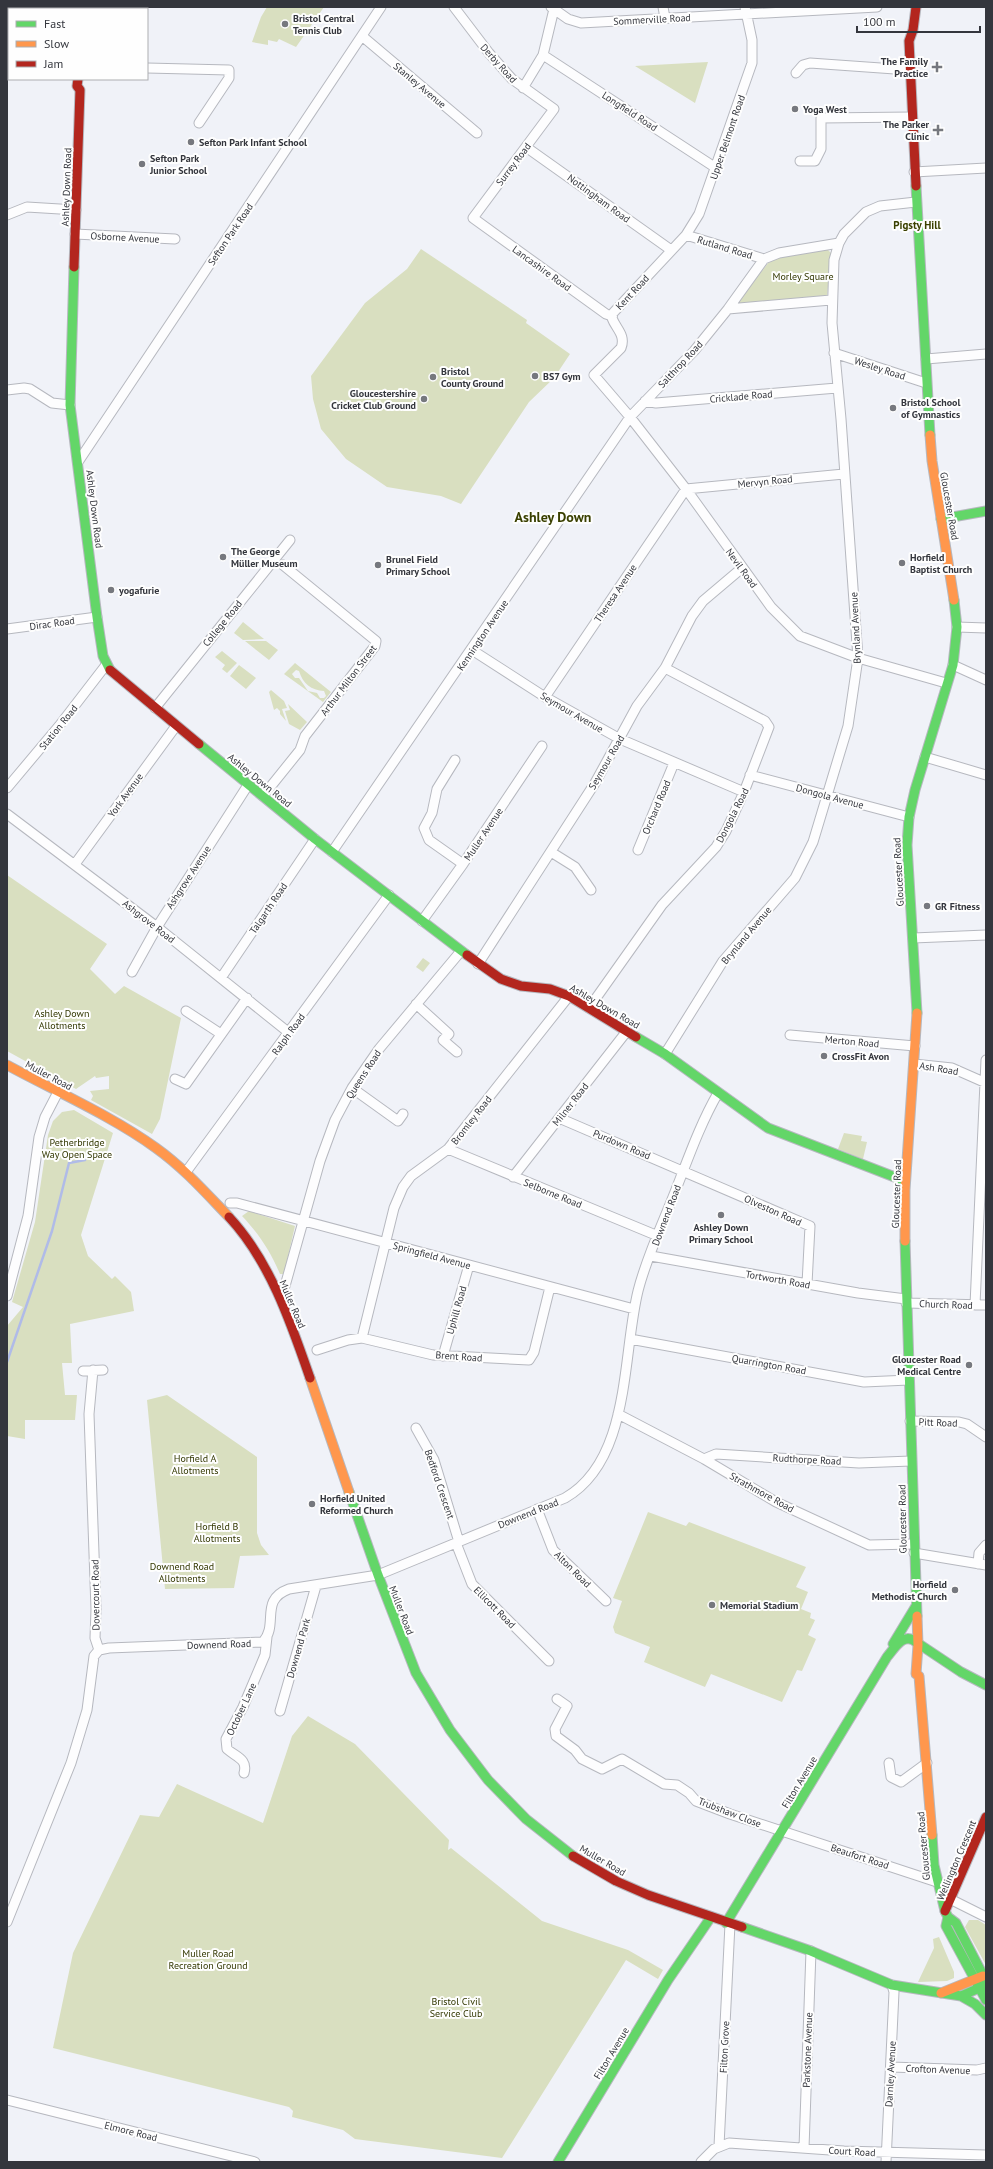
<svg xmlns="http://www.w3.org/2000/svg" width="993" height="2169" font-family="'PT Sans',sans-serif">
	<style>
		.green { fill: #d9dfc0; fill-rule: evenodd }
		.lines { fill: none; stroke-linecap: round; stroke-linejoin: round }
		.stream { stroke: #b0bbe8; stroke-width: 2.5 }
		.street-casing { stroke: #b6b8bf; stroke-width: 11 }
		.fast-casing { stroke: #b6b8bf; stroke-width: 11 }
		.slow-casing { stroke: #b6b8bf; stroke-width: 11 }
		.jam-casing { stroke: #b6b8bf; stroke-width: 11 }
		.street { stroke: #fdfdfe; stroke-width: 9 }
		.fast { stroke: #63d668; stroke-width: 9 }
		.slow { stroke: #ff974d; stroke-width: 9 }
		.jam { stroke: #b3261e; stroke-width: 9 }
		.poi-dot { fill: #76787e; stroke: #fefefe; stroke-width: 1.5 }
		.labels { text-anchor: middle; stroke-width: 4; stroke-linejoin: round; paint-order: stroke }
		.poi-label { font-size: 10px; font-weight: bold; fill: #34363d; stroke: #fefefe; text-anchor: start }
		.street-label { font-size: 10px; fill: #34363d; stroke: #fefefe }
		.park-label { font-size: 10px; fill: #323700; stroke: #fefefe }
		.neighbourhood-label { font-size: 11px; font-weight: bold; fill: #3a4000; stroke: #fefefe }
		.district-label { font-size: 14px; font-weight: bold; fill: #3a4000; stroke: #fefefe }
	</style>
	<rect width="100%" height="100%" fill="#f0f2f8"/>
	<path class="green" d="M 267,7 L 324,7 L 296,47 L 279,39 L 277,42 L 268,40 L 268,45 L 252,42 L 261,17 Z
		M 708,62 L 695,103 L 635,66 Z
		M 421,249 L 527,320 L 526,323 L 570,354 L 554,378 L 529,402 L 461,504 L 441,496 L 387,487 L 346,459 L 321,429 L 313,399 L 311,376 L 365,303 L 407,269 Z
		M 827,249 L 831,253 L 827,297 L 736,305 L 768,263 L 778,258 Z
		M 243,622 L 264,639 L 243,640 L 234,633 Z
		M 245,641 L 266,641 L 278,650 L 269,660 Z
		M 222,651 L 237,663 L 227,673 L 222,669 L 225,665 L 215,657 Z
		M 295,663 L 331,692 L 323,702 L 284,674 ZM 296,670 L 299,671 C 303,684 311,690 324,691 L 326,696 L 324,698 L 320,698 L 317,693 L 308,691 L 299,678 L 295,678 L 292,674 Z
		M 239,665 L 256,678 L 246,689 L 230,676 Z
		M 271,690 L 284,701 L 287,708 L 282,709 L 286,721 L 280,714 L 280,711 L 277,708 L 274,710 L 269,692 Z
		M 288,704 L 307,722 L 300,730 L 289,724 L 285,711 L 290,710 Z
		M 7,875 L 107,944 L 90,969 L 115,994 L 124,986 L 181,1018 L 160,1119 L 152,1134 L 91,1100 L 93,1096 L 90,1091 L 109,1089 L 109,1076 L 96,1078 L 95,1076 L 76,1089 L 7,1051 Z
		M 423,958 L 430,963 L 423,972 L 416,967 Z
		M 74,1110 L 113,1133 L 81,1235 L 88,1256 L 112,1279 L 115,1276 L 131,1292 L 134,1311 L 70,1324 L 72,1363 L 62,1363 L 65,1395 L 77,1395 L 75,1420 L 25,1420 L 25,1439 L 7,1436 L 7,1326 L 23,1307 L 12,1302 L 35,1222 L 48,1135 L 53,1121 L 62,1112 Z
		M 844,1133 L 862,1136 L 861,1141 L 867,1142 L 863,1159 L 838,1149 Z
		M 249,1211 L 295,1226 L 284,1274 L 280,1274 C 270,1251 259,1234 242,1216 Z
		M 167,1395 L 257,1457 L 257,1533 L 261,1545 L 269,1555 L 240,1556 L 234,1588 L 165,1589 L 147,1400 Z
		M 648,1512 L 686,1526 L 689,1522 L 806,1567 L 796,1587 L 808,1592 L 801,1609 L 811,1613 L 810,1618 L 815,1620 L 808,1635 L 816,1639 L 802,1671 L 797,1670 L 782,1702 L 711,1674 L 705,1687 L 644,1662 L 650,1647 L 615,1633 L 613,1627 L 622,1601 L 613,1598 Z
		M 308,1716 L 355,1744 L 449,1840 L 448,1850 L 451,1848 L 542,1921 L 628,1950 L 663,1970 L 658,1979 L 626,1960 L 502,2158 L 355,2139 L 343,2130 L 292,2117 L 293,2111 L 289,2107 L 53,2048 L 73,1953 L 140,1815 L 159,1817 L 177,1784 L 263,1823 L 292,1736 Z
		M 969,1920 L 978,1920 L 986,1925 L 986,1965 L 965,1927 Z
		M 939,1937 L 954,1972 L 954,1978 L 947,1981 L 918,1982 L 934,1948 L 933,1939 Z"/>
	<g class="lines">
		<path class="stream" d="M 7,1362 L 52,1231 L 69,1163 L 85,1160"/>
		<g class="street-casing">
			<path id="street" d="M 454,7 L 489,53 L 512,79 L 554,109 L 473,218 L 606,314 L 612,316
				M 551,7 L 568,19 L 581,23 L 877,7
				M 663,7 L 665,18
				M 745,7 L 752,40 L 752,63 L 699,214 L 686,235 L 613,313 L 612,318 C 616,329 626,335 621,348 L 594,375 L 630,417 L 686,489 L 771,607 L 800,636 L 858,658 L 946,683
				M 362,36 L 477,133
				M 543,55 L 716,168
				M 147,68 L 229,70 L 229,78 L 199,123
				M 796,73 L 803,65 L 810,63 L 909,70
				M 523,88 L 543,55 L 554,9
				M 526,147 L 671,250
				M 800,161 L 815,161 L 821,149 L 821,118 L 911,117
				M 914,172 L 986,168
				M 7,215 L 27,207 L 76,210
				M 75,234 L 175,239
				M 686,235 L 764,259
				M 728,309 L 831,300
				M 834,353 L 926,383
				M 926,359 L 986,354
				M 7,390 L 24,388 L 30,389 L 52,403 L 70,405
				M 645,401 L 656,403 L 837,388
				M 78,462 L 381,7
				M 957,627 L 986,628
				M 7,629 L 97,617
				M 472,650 L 545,697 L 620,739 L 744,792
				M 953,665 L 986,680
				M 545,697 L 686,489 L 844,474
				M 155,708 L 290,540
				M 925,757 L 986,775
				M 455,760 L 437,789 L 432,813 L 424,828 L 429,840 L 463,864
				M 750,775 L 909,817
				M 7,788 L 59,726 L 106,665
				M 263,796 L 300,750 L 305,736 L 375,646 L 376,641 L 283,565
				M 7,814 L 157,927 L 288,1032
				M 638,850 L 674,763
				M 332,852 L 630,417 L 694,351 L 728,309 L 764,259 L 779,253 L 839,243
				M 551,852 L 575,867 L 591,890
				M 75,864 L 176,726
				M 422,921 L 463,864 L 542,746
				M 913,938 L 986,935
				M 478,964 L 595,783 L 637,706 L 665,668 L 692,616 L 703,601 L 742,568
				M 132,972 L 157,927 L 248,785
				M 221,978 L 315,839
				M 416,1004 L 449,1034 L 443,1040 L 457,1052
				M 589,1008 L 662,905 L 716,847 L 726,831 L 744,792 L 769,727 L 765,721 L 665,668
				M 186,1011 L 221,1034
				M 790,1035 L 915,1046
				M 665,1054 L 723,961 L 795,878 L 813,842 L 848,726 L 858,658 L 841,419 L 832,323 L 834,260 L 839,243 L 844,234 L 866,212 L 880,206 L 916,202
				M 914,1064 L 952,1068 L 986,1083
				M 175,1079 L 186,1084 L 247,998
				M 352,1088 L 398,1121 L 403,1114
				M 559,1118 L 810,1226 L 807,1284
				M 448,1149 L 658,1236
				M 186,1172 L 389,895
				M 513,1177 L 627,1031
				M 230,1203 L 237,1203 L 634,1309
				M 651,1256 L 858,1293 L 906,1299
				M 285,1286 L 320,1161 L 335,1120 L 352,1088 L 379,1049 L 461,951
				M 7,1296 L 28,1216 L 39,1137 L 45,1117 L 58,1092
				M 906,1303 L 986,1305
				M 975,1305 L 986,1060
				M 362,1338 L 394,1208 L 403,1187 L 411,1176 L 448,1149 L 569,996
				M 630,1339 L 864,1382 L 909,1380
				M 317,1350 L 348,1340 L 362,1338 L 433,1355 L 529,1360 L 534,1352 L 550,1287
				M 443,1356 L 469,1265
				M 93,1370 L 89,1414 L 96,1609 L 95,1638 L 99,1650
				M 83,1371 L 103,1370
				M 618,1414 L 704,1459 L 776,1502 L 869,1545 L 913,1544
				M 910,1421 L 959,1422 L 967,1424 L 986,1437
				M 416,1428 L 434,1460 L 459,1542
				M 704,1459 L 716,1454 L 859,1463 L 911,1461
				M 537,1509 L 553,1550 L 606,1601
				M 456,1543 L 472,1584 L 549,1661
				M 914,1553 L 986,1565
				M 978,1564 L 979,1553 L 986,1545
				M 99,1650 L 109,1648 L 263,1642 C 279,1624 259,1600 289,1589 L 378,1575 L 565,1498 C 631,1460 622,1356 638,1291 C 646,1259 661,1227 673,1197 C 687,1162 699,1126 718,1093
				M 557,1699 L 567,1706 L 555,1729 L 556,1736 L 575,1750 L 582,1759 L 602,1769 L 622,1759 L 664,1784 L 677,1785 L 689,1793 L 696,1801 L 730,1814 L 937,1882
				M 280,1711 L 316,1586
				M 889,1763 L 891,1777 L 901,1782 L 927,1763
				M 244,1773 C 248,1759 236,1757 227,1749 L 226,1739 L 243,1707 L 265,1655 L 267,1637
				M 952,1900 L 986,1917
				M 7,1922 L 71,1763 L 87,1710 L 94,1656 L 99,1650
				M 891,2067 L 977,2070 L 986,2068
				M 7,2100 L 255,2162
				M 719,2146 L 730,1924
				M 804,2148 L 811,1951
				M 701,2162 L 714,2149 L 729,2143 L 844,2151 L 986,2155
				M 886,2162 L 894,1992 L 892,1985"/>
		</g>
		<g class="fast-casing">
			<path id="fast" d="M 82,7 L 82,9
				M 916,186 L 930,435
				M 74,267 L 70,405 L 97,617 L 103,656 L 110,670
				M 941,519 L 986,511
				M 199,744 L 315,839 L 467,955
				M 917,1013 L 907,845 L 909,817 L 915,790 L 953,665 L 957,627 L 954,600
				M 636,1037 L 665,1054 L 768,1128 L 905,1181
				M 905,1241 L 917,1616
				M 349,1492 L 378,1575 L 416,1673 L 450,1730 L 488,1780 L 526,1819 L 573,1856
				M 893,1644 L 916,1606
				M 932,1835 L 934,1865 L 945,1911 L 948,1917 L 956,1923 L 986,1981
				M 948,1917 L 946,1926 L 986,2000
				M 726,1923 L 887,1657 C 894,1649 902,1634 913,1640 L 961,1672 L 986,1685
				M 742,1927 L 811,1951 L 892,1985 L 961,1996 L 986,1985
				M 961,1996 L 975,2004 L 986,2015
				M 558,2162 L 668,1980 L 711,1917"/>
		</g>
		<g class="slow-casing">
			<path id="slow" d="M 930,435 L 932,461 L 954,600
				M 7,1065 C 55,1091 112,1116 156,1148 C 184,1168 206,1193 229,1217
				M 905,1241 L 905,1190 L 917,1013
				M 310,1378 L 349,1492
				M 917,1616 L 918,1645 L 916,1674 L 919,1676 L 932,1835
				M 941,1993 L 983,1976"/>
		</g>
		<g class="jam-casing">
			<path id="jam" d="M 916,186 L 909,41 L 913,30 L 916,7
				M 74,267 L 80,90 L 77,86 L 78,79
				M 110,670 L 199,744
				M 467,955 L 501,979 L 521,986 L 550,989 L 569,996 L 636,1037
				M 229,1217 C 270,1261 291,1323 310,1378
				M 573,1856 L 616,1881 L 648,1895 L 742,1927
				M 945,1911 L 986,1817"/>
		</g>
		<use href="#street" class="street"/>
		<use href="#fast" class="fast"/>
		<use href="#slow" class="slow"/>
		<use href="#jam" class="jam"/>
	</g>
	<g class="poi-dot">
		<circle cx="285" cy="24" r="4"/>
		<path d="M935 61h4v4h4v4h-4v4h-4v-4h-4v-4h4z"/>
		<circle cx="795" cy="109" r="4"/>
		<path d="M936 124h4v4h4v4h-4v4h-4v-4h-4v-4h4z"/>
		<circle cx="191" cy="142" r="4"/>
		<circle cx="142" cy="164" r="4"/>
		<circle cx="535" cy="376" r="4"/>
		<circle cx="433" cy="377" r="4"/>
		<circle cx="424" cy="399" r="4"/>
		<circle cx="893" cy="408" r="4"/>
		<circle cx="223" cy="557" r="4"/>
		<circle cx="902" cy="563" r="4"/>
		<circle cx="378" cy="565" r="4"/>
		<circle cx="111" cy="590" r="4"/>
		<circle cx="927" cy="906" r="4"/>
		<circle cx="824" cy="1056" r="4"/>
		<circle cx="721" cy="1215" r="4"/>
		<circle cx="969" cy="1365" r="4"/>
		<circle cx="312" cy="1504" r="4"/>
		<circle cx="955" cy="1590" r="4"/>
		<circle cx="712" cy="1605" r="4"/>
	</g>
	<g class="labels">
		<g class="poi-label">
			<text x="293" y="22">Bristol Central<tspan x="293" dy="12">Tennis Club</tspan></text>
			<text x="928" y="65" text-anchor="end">The Family<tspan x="928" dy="12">Practice</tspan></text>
			<text x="803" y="113">Yoga West</text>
			<text x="929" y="128" text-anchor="end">The Parker<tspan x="929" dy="12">Clinic</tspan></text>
			<text x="199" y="146">Sefton Park Infant School</text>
			<text x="150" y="162">Sefton Park<tspan x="150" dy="12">Junior School</tspan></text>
			<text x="441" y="375">Bristol<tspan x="441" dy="12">County Ground</tspan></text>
			<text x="543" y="380">BS7 Gym</text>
			<text x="416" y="397" text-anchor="end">Gloucestershire<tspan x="416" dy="12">Cricket Club Ground</tspan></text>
			<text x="901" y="406">Bristol School<tspan x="901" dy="12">of Gymnastics</tspan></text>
			<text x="231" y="555">The George<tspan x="231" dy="12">Müller Museum</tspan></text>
			<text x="910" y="561">Horfield<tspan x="910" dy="12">Baptist Church</tspan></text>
			<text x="386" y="563">Brunel Field<tspan x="386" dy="12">Primary School</tspan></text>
			<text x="119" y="594">yogafurie</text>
			<text x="935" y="910">GR Fitness</text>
			<text x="832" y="1060">CrossFit Avon</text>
			<text x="721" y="1231" text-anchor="middle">Ashley Down<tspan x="721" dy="12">Primary School</tspan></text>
			<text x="961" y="1363" text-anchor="end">Gloucester Road<tspan x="961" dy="12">Medical Centre</tspan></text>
			<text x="320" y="1502">Horfield United<tspan x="320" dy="12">Reformed Church</tspan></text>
			<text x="947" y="1588" text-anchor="end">Horfield<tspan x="947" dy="12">Methodist Church</tspan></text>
			<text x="720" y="1609">Memorial Stadium</text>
		</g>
		<g class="street-label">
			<text transform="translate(652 19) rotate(-3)" y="4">Sommerville Road</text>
			<text transform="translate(499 63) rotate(48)" y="4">Derby Road</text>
			<text transform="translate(420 85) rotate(40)" y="4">Stanley Avenue</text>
			<text transform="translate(630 111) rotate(33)" y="4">Longfield Road</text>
			<text transform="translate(727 137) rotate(-71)" y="4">Upper Belmont Road</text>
			<text transform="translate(513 164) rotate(-53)" y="4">Surrey Road</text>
			<text transform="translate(66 187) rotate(-88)" y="4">Ashley Down Road</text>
			<text transform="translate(599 198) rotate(36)" y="4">Nottingham Road</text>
			<text transform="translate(230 234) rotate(-56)" y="4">Sefton Park Road</text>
			<text transform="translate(125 237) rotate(3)" y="4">Osborne Avenue</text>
			<text transform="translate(725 247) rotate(17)" y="4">Rutland Road</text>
			<text transform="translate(542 268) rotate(36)" y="4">Lancashire Road</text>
			<text transform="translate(632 292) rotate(-47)" y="4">Kent Road</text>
			<text transform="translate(680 364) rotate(-47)" y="4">Salthrop Road</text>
			<text transform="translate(880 368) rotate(18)" y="4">Wesley Road</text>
			<text transform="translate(741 396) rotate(-5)" y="4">Cricklade Road</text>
			<text transform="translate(765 481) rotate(-6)" y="4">Mervyn Road</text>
			<text transform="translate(950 506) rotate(80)" y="4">Gloucester Road</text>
			<text transform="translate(95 509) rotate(83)" y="4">Ashley Down Road</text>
			<text transform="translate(742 568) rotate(54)" y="4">Nevil Road</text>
			<text transform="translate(615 593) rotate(-56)" y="4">Theresa Avenue</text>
			<text transform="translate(52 623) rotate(-8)" y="4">Dirac Road</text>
			<text transform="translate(222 623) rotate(-51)" y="4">College Road</text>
			<text transform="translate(855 628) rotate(-93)" y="4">Brynland Avenue</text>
			<text transform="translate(482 635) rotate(-56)" y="4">Kennington Avenue</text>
			<text transform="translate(348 680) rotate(-53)" y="4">Arthur Milton Street</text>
			<text transform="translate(572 712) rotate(30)" y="4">Seymour Avenue</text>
			<text transform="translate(58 727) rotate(-51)" y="4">Station Road</text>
			<text transform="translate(606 762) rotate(-60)" y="4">Seymour Road</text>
			<text transform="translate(260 780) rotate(39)" y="4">Ashley Down Road</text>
			<text transform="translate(125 795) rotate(-54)" y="4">York Avenue</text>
			<text transform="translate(830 796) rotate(15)" y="4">Dongola Avenue</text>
			<text transform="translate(656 807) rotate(-67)" y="4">Orchard Road</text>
			<text transform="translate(732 815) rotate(-63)" y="4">Dongola Road</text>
			<text transform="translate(483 834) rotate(-56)" y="4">Muller Avenue</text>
			<text transform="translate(898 872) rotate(-93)" y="4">Gloucester Road</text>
			<text transform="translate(188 877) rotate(-57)" y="4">Ashgrove Avenue</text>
			<text transform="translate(268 908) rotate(-56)" y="4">Talgarth Road</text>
			<text transform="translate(149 921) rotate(38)" y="4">Ashgrove Road</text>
			<text transform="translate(746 935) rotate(-50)" y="4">Brynland Avenue</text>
			<text transform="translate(605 1006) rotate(30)" y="4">Ashley Down Road</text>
			<text transform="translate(288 1034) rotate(-54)" y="4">Ralph Road</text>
			<text transform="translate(852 1041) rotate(5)" y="4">Merton Road</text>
			<text transform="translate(939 1068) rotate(9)" y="4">Ash Road</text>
			<text transform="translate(363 1074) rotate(-57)" y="4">Queens Road</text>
			<text transform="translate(49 1075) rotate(28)" y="4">Muller Road</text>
			<text transform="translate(570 1104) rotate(-52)" y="4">Milner Road</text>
			<text transform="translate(471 1120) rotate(-52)" y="4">Bromley Road</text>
			<text transform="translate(622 1144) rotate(23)" y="4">Purdown Road</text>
			<text transform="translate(553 1193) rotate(22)" y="4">Selborne Road</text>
			<text transform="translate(896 1194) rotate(-88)" y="4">Gloucester Road</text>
			<text transform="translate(773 1210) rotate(24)" y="4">Olveston Road</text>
			<text transform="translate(666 1215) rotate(-69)" y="4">Downend Road</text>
			<text transform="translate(432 1255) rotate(15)" y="4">Springfield Avenue</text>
			<text transform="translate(778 1279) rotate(10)" y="4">Tortworth Road</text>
			<text transform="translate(293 1304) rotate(67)" y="4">Muller Road</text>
			<text transform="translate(946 1304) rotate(2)" y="4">Church Road</text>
			<text transform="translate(456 1310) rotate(-74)" y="4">Uphill Road</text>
			<text transform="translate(459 1356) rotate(4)" y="4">Brent Road</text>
			<text transform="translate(769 1364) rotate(10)" y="4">Quarrington Road</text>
			<text transform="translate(938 1422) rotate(2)" y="4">Pitt Road</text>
			<text transform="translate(807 1459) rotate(3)" y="4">Rudthorpe Road</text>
			<text transform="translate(440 1484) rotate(71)" y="4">Bedford Crescent</text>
			<text transform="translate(762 1492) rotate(29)" y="4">Strathmore Road</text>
			<text transform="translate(528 1513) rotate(-22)" y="4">Downend Road</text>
			<text transform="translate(902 1519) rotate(-91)" y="4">Gloucester Road</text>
			<text transform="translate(573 1569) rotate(45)" y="4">Alton Road</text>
			<text transform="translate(95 1595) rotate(-91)" y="4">Dovercourt Road</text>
			<text transform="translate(495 1607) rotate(45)" y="4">Ellicott Road</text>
			<text transform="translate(402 1610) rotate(69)" y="4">Muller Road</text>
			<text transform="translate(219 1644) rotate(-2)" y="4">Downend Road</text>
			<text transform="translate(298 1648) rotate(-74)" y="4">Downend Park</text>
			<text transform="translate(241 1709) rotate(-65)" y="4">October Lane</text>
			<text transform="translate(799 1782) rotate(-59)" y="4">Filton Avenue</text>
			<text transform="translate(730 1812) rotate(21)" y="4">Trubshaw Close</text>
			<text transform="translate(923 1846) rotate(-95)" y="4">Gloucester Road</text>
			<text transform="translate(860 1856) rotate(18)" y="4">Beaufort Road</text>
			<text transform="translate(603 1860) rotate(30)" y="4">Muller Road</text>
			<text transform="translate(956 1860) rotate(-67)" y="4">Wellington Crescent</text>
			<text transform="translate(724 2047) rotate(-87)" y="4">Filton Grove</text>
			<text transform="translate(807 2050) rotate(-88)" y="4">Parkstone Avenue</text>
			<text transform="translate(611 2053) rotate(-59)" y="4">Filton Avenue</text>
			<text transform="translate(938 2069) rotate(2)" y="4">Crofton Avenue</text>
			<text transform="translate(890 2074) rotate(-87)" y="4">Darnley Avenue</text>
			<text transform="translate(131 2131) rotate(14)" y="4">Elmore Road</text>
			<text transform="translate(852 2151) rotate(3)" y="4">Court Road</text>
		</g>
		<g class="park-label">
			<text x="803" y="280">Morley Square</text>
			<text x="62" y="1017">Ashley Down<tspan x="62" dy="12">Allotments</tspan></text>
			<text x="77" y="1146">Petherbridge<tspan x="77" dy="12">Way Open Space</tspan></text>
			<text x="195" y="1462">Horfield A<tspan x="195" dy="12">Allotments</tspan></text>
			<text x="217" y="1530">Horfield B<tspan x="217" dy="12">Allotments</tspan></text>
			<text x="182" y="1570">Downend Road<tspan x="182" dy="12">Allotments</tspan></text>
			<text x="208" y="1957">Muller Road<tspan x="208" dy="12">Recreation Ground</tspan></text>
			<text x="456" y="2005">Bristol Civil<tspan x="456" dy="12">Service Club</tspan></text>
		</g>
		<g class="neighbourhood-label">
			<text x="917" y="229">Pigsty Hill</text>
		</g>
		<g class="district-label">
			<text x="553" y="522">Ashley Down</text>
		</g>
	</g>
	<rect width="993" height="2169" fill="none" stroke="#34363d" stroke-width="16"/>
	<rect x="8" y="8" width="140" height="72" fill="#fefefe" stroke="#adaeb1"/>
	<rect x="16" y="21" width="20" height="6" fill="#63d668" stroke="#adaeb1"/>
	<text x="44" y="28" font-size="12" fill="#34363d">Fast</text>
	<rect x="16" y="41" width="20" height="6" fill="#ff974d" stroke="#adaeb1"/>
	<text x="44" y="48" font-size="12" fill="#34363d">Slow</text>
	<rect x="16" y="61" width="20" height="6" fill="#b3261e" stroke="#adaeb1"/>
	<text x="44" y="68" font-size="12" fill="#34363d">Jam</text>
	<path d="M857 26v6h123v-6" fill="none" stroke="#34363d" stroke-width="2"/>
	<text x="863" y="26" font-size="12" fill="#34363d" stroke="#fefefe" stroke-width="3" paint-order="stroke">100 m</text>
</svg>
